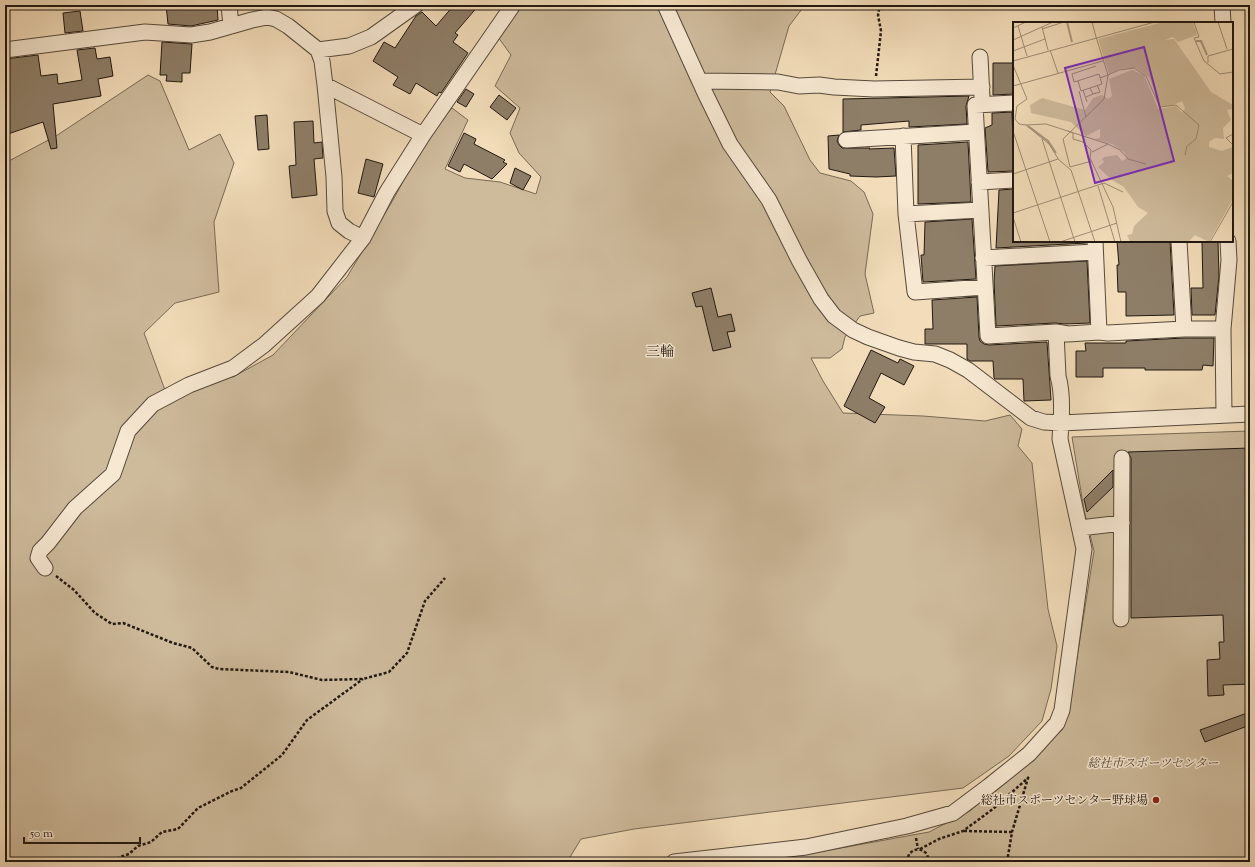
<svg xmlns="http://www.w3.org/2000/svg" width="1255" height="867" font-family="'Sorts Mill Goudy','Noto Serif JP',serif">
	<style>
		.green { fill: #cebb9c; stroke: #786a56 }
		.building { fill: #8e7e68; stroke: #211811 }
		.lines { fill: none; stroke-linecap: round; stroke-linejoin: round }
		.minor-casing { stroke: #55493b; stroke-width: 17 }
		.path { stroke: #211811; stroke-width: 2.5; stroke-dasharray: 3 2; stroke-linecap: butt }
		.minor { stroke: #f7e8d2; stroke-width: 15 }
		.poi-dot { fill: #8f2418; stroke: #f7e8d2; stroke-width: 1.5 }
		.labels { text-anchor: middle; stroke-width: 3; stroke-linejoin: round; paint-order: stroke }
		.park-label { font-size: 12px; font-style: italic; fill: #55493b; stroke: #f7e8d2 }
		.poi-label { font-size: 12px; fill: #211811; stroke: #f7e8d2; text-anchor: end }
		.quarter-label { font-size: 14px; fill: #211811; stroke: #f7e8d2 }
		.inset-river { fill: none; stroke: #ab9980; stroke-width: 2 }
		.inset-road { fill: none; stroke: #9e8e76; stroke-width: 1 }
		.view { fill: #7b2cbf; fill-opacity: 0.15; stroke: #7b2cbf; stroke-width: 2 }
		.inset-edge { fill: none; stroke: #211811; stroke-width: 2 }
	</style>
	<rect width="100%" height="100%" fill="#f2dcb9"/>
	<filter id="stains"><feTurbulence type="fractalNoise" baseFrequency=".005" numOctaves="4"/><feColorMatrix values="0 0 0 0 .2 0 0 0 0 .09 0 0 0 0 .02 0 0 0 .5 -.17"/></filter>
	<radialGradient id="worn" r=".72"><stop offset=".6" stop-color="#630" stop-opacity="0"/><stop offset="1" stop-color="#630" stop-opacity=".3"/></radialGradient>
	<path class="green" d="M 520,5 L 805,5 L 789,26 L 770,92 L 784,106 L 810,160 L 820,173 L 851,181 L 864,192 L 873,214 L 865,274 L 874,313 L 860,316 L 845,337 L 842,349 L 830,358 L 811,358 L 823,381 L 843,413 L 923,416 L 985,421 L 1010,415 L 1022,429 L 1018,446 L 1032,463 L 1048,609 L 1057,646 L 1051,689 L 1042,721 L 1009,756 L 963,788 L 634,829 L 581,839 L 567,862 L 5,862 L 5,163 L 56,136 L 148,75 L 160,81 L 189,150 L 220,134 L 234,163 L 214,222 L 219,292 L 175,303 L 144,333 L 165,390 L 209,370 L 233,377 L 273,355 L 347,277 L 393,200 L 425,141 L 437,124 L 452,108 L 468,120 L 445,169 L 465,178 L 500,182 L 536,194 L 541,177 L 519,153 L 510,133 L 520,108 L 495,86 L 511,55 L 498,37 Z
		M 1250,431 L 1250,862 L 743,862 L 830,850 L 929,832 L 970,811 L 1020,769 L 1062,730 L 1068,714 L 1094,551 L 1084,510 L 1072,437 Z"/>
	<path class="building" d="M 166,5 L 217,5 L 218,20 L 191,26 L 168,24 Z
		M 454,5 L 479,5 L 455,33 L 458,35 L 453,42 L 468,53 L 441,93 L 439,92 L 437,96 L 416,83 L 410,94 L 393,85 L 398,77 L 373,61 L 384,42 L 395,48 L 416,16 L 422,12 L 436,26 Z
		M 80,11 L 83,31 L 65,33 L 63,13 Z
		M 162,42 L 192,44 L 190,73 L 182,73 L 182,82 L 166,81 L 167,75 L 160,75 Z
		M 95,48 L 97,59 L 110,57 L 113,76 L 98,79 L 101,96 L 53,104 L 57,148 L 51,149 L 43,122 L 5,135 L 5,59 L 38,55 L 41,76 L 57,74 L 58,84 L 82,80 L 77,50 Z
		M 993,63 L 1014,63 L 1014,94 L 993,95 Z
		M 466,89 L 474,94 L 466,107 L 457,102 Z
		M 499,95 L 516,108 L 507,120 L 490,107 Z
		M 969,96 L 966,106 L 967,124 L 909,127 L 909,121 L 861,125 L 861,130 L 843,132 L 843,99 Z
		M 1012,112 L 1014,171 L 988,172 L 985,128 L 992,125 L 992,113 Z
		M 267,115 L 269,149 L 258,150 L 255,116 Z
		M 313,121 L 314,143 L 322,142 L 323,158 L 314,159 L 317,195 L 292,198 L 289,166 L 296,165 L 294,122 Z
		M 464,133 L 476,139 L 474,144 L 505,160 L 503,162 L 507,164 L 492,179 L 464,164 L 460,172 L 448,166 Z
		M 839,135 L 837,141 L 839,145 L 842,148 L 870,148 L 869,149 L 894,148 L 896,176 L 876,177 L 850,176 L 850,174 L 829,169 L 828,136 Z
		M 968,142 L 971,202 L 918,204 L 918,145 Z
		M 366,159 L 383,164 L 374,197 L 358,193 Z
		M 515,168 L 531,176 L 523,190 L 510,183 Z
		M 1014,189 L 1014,241 L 1086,241 L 1086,243 L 996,248 L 999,190 Z
		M 972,219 L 976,279 L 923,282 L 921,255 L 924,255 L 925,222 Z
		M 1117,241 L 1170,241 L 1174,315 L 1126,316 L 1126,292 L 1118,292 L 1117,265 L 1119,265 Z
		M 1202,241 L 1218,241 L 1219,276 L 1215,315 L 1192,315 L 1191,288 L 1203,288 Z
		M 1087,261 L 1090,323 L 1065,324 L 1055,323 L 996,326 L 994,281 L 995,266 Z
		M 711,288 L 718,317 L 731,314 L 735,331 L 727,332 L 731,347 L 713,351 L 702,306 L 696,307 L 692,293 Z
		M 977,297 L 979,337 L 980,341 L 984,344 L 989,345 L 1047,342 L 1051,400 L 1024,401 L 1023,379 L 995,379 L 994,378 L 993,361 L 970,361 L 967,359 L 967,344 L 925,344 L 925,329 L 933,329 L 932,300 Z
		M 1184,338 L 1214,338 L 1213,366 L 1203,365 L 1202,370 L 1145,370 L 1145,368 L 1103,368 L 1103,377 L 1076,377 L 1076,351 L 1086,351 L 1085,343 L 1126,343 L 1126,341 Z
		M 871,350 L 898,363 L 900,359 L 914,366 L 904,385 L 881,373 L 869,398 L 885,407 L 875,423 L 844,406 Z
		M 1250,448 L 1250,684 L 1223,685 L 1224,695 L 1208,696 L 1207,660 L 1220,659 L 1219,642 L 1224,642 L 1223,615 L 1131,618 L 1131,458 L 1128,452 Z
		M 1113,470 L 1113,487 L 1087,512 L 1084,499 Z
		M 1250,712 L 1250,725 L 1205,742 L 1200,730 Z"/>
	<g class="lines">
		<g class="minor-casing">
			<path id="minor" d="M 229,5 L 231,26
				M 665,5 L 705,93 L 730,144 L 769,200 L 799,260 L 821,299 L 834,316 L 853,330 L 868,337 L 899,348 L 914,352 L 935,354 L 950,360 L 968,370 L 1031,418 L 1044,422 L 1061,423 L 1060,439 L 1084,549 L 1062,710 L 1057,723 L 1029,754 L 989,786 L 953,813 L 907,826 L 806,847 L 674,862
				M 1222,5 L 1223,23
				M 5,50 L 145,32 L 191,35 L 210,32 L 252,20 L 267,17 L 276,19 L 288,26 L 318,50 L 349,46 L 371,37 L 416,5
				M 318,50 L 322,61 L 325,85 L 334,177 L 335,211 L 339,223 L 349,231 L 363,238
				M 980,57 L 982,98
				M 700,81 L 778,82 L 799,86 L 819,85 L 834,87 L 874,89 L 982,87
				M 325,85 L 423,135
				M 1014,103 L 975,105 L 988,336 L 1056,332 L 1068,334 L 1099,332 L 1095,241
				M 903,136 L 906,214 L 981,210
				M 846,140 L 976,132
				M 979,182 L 1014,180
				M 906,214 L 915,292 L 985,287
				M 1179,241 L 1184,329
				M 983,258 L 1095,252
				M 1056,332 L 1058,376 C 1062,390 1062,408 1061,423 L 1250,414
				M 1099,332 L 1108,333 L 1184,329 L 1223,329
				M 1224,415 L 1223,329 L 1229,260 L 1228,241
				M 1080,528 L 1122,523
				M 45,568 L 38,558 L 40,551 L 48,543 L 75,508 L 113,474 L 128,431 L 153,404 L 189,385 L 233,368 L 264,345 L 318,296 L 363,238 L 387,192 L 423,135 L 513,5
				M 1121,619 L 1122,458"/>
		</g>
		<path class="path" d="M 876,76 L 881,31 L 878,15 L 880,5
			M 56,576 L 74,590 L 95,613 L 112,624 L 123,623 L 173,643 L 192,648 L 212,667 L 219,669 L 289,672 L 322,680 L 363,679 L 389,672 L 407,653 L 425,601 L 445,578
			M 964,831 L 1012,832
			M 916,838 L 918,849
			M 920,849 L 939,839 L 963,831 L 993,809 L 1029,777
			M 100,862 L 105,860 L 112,862
			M 113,862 L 120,857 L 129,854 L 138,846 L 151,842 L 162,832 L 178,829 L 198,808 L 232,791 L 241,788 L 282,755 L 307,720 L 363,679
			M 907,862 L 909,854 C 915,848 921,848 927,854 L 929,862
			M 1007,862 L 1012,832 L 1028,778"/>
		<use href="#minor" class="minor"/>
	</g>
	<circle class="poi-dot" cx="1156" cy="800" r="4"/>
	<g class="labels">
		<g class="park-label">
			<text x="1153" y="767">総社市スポーツセンター</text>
		</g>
		<g class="poi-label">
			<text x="1148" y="804">総社市スポーツセンター野球場</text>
		</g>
		<g class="quarter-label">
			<text x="660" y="356">三輪</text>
		</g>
	</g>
	<g transform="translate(1013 22)">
		<rect width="220" height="220" fill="#f2dcb9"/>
		<path d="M 151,0 L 180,0 L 184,13 L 165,20 L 160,15 L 151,18 L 161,17 L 198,70 L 220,83 L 220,87 L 214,88 L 218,98 L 210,106 L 211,117 L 202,116 L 196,120 L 196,125 L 209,129 L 220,125 L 220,151 L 214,154 L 220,159 L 220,177 L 196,220 L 182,213 L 175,220 L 117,220 L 114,213 L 119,212 L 121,204 L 135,191 L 125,185 L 111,165 L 99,158 L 85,145 L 91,140 L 89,137 L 91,135 L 104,133 L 109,139 L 114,136 L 111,130 L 99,122 L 81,117 L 87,116 L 87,107 L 73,114 L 58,100 L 18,91 L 17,83 L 29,76 L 72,88 L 80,76 L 89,73 L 95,77 L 99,74 L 96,57 L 119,48 L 131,53 L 145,87 L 163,84 L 169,91 L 172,86 L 169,79 L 158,84 L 148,84 L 136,55 L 123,46 L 106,47 L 96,52 L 85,17 Z" fill="#cebb9c"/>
		<path class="inset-river" d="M 54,0 L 59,20M 183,19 L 188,19 L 194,33M 15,104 L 35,119 L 43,131"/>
		<path class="inset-road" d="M 79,0 L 83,15M 181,0 L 186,15 L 181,16 L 191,39 L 207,52 L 220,50M 205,0 L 214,27M 5,4 L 14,34M 29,5 L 35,28M 0,6 L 13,0M 29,7 L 51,0M 83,15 L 95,53 L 87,56M 0,18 L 40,0M 37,28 L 45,51M 0,29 L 32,17M 0,39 L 142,0M 195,41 L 195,34 L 220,27M 0,43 L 14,77 L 4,84 L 2,97 L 6,102 L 13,103 L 36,122 L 46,138 L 58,148 L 82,220M 65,59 L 68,69 L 89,62 L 86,52 L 61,60 L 59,52 L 83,44M 0,64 L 90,39M 70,68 L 74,80M 66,69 L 73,95M 80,72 L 87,70 L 84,63M 73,75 L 80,72 L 77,66M 13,103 L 33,102 L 95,122 L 107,128 L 115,137 L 133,142M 0,109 L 37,220M 55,109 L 60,111 L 60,117 L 70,120 L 78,128 L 77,136 L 100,185 L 108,220M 220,112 L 213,116 L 220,123M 29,117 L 62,220M 79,130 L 95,122M 57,145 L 50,117 L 91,77 L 95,53 L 106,48 L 121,46 L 133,54 L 147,85 L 163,83 L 186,103 L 183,117 L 174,124 L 172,133M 57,145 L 79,139M 0,152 L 45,137M 85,164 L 102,220M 0,191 L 91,161 L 110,170M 0,195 L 8,220M 47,220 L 104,201M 197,220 L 220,180"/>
		<path class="view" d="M 131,25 L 161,139 L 82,161 L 52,46 Z"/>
		<rect width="220" height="220" class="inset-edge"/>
	</g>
	<rect width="1255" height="867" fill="none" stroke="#f2dcb9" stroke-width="20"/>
	<rect x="6" y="6" width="1243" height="855" fill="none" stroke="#211811" stroke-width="2"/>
	<rect x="10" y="10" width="1235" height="847" fill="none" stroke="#211811"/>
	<path d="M24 837v6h116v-6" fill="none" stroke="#211811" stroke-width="2"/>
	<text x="30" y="837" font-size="12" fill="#211811" stroke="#f7e8d2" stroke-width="3" paint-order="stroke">50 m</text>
	<rect width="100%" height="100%" filter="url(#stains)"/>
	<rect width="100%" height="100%" fill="url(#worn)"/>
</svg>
